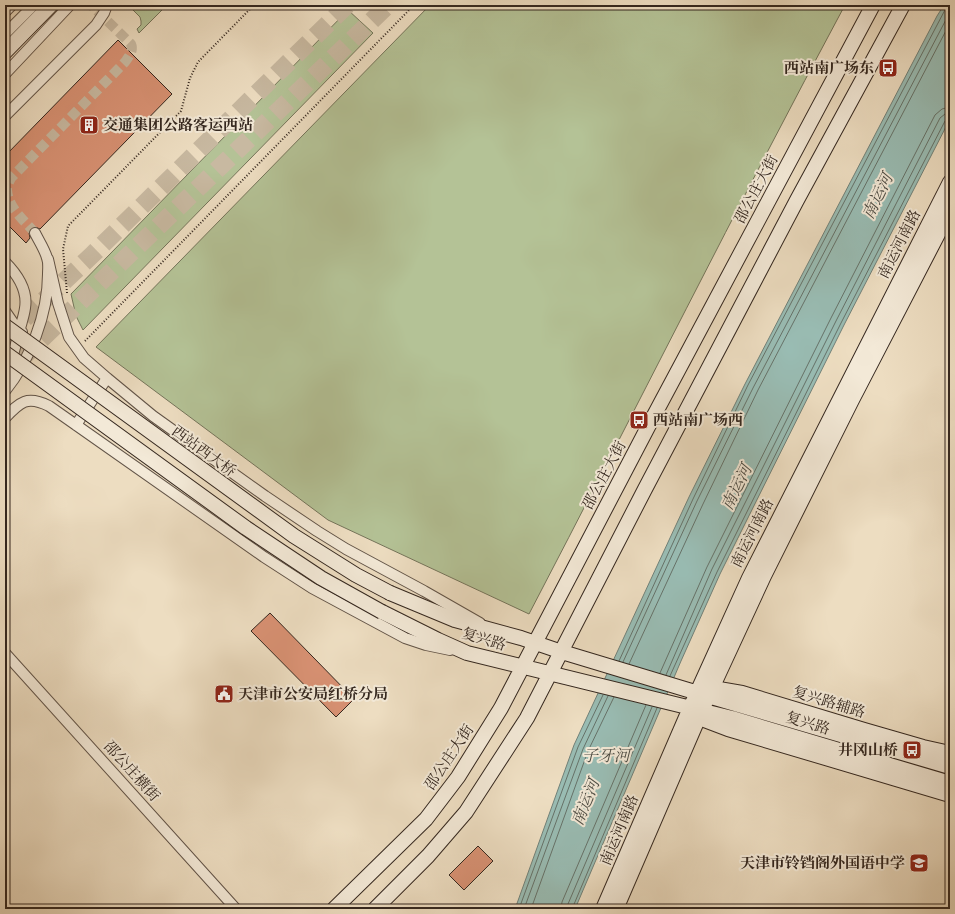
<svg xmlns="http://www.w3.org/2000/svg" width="955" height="914" font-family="'Old Standard TT','Noto Serif SC',serif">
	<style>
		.green { fill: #b4c296; stroke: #74745a }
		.water { fill: #99bcb3; stroke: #718078 }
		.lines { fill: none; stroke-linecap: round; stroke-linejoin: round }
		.shore { stroke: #667269; stroke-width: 1 }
		.building { fill: #d89173; stroke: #34271f }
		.street-tunnel { stroke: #c8b9a1; stroke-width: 10; stroke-dasharray: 10 5; stroke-linecap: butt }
		.highway-tunnel { stroke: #c8b9a1; stroke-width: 18; stroke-dasharray: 18 9; stroke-linecap: butt }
		.street-casing { stroke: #625448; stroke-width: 12 }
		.secondary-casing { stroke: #34271f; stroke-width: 16 }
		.path { stroke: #34271f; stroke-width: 2; stroke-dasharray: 1 2; stroke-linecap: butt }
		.street { stroke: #f3e9d7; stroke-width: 10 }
		.secondary { stroke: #f3e9d7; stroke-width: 14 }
		.secondary-bridge-casing { stroke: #34271f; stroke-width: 16; stroke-linecap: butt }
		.secondary-bridge { stroke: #f3e9d7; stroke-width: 14 }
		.labels { text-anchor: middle; stroke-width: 4; stroke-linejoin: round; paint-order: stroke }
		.poi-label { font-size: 15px; font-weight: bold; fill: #34271f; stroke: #f3e9d7; text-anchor: end }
		.street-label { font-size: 15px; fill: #34271f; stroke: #f3e9d7 }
		.water-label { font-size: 16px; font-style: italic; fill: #4d4c44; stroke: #f3e9d7 }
	</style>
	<rect width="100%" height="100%" fill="#edddc1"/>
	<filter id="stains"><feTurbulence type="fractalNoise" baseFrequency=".005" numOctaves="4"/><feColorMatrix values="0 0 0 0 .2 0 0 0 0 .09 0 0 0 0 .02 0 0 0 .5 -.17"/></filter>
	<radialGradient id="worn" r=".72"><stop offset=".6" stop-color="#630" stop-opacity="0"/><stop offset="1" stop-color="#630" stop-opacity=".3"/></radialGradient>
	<path class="green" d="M 131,5 L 160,5 L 164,8 L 139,33 L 137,29 L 141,25 L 141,21 L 140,17 L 133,10 Z
		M 430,5 L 845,5 C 737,206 635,411 529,614 L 328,520 L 96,347 Z
		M 348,10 L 373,33 L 83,330 L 76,316 L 71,294 Z"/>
	<path class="water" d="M 944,5 L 950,5 L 950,119 L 844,325 L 720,574 L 681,661 L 575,909 L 515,909 L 574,745 L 689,497 L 745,384 L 937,16 Z"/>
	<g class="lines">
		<path class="shore" d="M 619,661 L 693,499 L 748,385 L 946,8 L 947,5
			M 623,662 L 697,501 L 753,388 L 950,12
			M 629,664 L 703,504 L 758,390 L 950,23
			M 660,673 L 707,567 L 831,318 L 935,115 L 942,109 L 950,107
			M 666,675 L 712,569 L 836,321 L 940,118 L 945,114 L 950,113
			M 670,676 L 717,572 L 841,323 L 945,121 L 947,119 L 950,118
			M 519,909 L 578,747 L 603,695
			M 524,909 L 583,749 L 608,696
			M 531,909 L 588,751 L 614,697
			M 561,909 L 562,902 L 646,705
			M 567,909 L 568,904 L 652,707
			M 572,909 L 657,708"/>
	</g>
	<path class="building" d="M 118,40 L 172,94 L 40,229 L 35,227 L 30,229 L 29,233 L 30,238 L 26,243 L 5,222 L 5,156 Z
		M 270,613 L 354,699 L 336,717 L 251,631 Z
		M 478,846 L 493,861 L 464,890 L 449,875 Z"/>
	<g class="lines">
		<path class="street-tunnel" d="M 35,233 C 25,221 8,208 7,190 C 7,186 9,182 11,178 L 125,62 C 129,56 134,51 131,44 L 91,5"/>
		<path class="highway-tunnel" d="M 5,337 L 92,255 L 347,5
			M 22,358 L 388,5"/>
		<g class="street-casing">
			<path id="street" d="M 5,12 L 12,5
				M 5,34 L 34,5
				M 5,74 L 70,5
				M 5,116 L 96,25 L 104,13 L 107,5
				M 48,259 L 58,303 L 69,337 L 84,358 L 107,378 L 153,416 L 265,496 L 317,531 L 346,549 L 424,591 L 480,623
				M 5,262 C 17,274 28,290 25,308 C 24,316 21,324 19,332 C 15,348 11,364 5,380
				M 5,311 L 14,324 L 22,332
				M 5,391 C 30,360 48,314 48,274 C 48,269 49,263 47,258 C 45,250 39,241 35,233
				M 5,418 C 20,402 27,395 49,406 L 264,557 L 312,588 L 405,638 L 426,645 L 450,650
				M 76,425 L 107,378
				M 5,653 L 236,909"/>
		</g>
		<g class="secondary-casing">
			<path id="secondary" d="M 5,52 L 51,5
				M 390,593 L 455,620 L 521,638 L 562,652 L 708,696 L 950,767
				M 382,612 L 438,640 L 467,653 L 732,718 L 950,783
				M 704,691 L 713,688 L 742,693 L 864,730 L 923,747 L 950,753
				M 696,714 L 699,718 L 728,729 L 950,795
				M 334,909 L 426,819 L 458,777 L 501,708 L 649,425 L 873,5
				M 375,909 L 428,856 L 466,812 L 527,718 L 645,489 L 797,200 L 903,5
				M 603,909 L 690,708 L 749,578 L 950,182
				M 616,909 L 702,710 L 764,576 L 852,400 L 950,211"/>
		</g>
		<path class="path" d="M 67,293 L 63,249 L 68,226 L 181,111 L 190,78 L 198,62 L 254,5
			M 85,341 L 414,5"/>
		<use href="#street" class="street"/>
		<use href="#secondary" class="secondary"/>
		<g class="secondary-bridge-casing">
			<path id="secondary-bridge" d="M 5,326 L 294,536 L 356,575 L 390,593
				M 5,353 L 246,528 L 321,578 L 382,612"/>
		</g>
		<use href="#secondary-bridge" class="secondary-bridge"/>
	</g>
	<defs>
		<g id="bus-square" transform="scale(1)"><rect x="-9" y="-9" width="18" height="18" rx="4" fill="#8f2418" stroke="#f3e9d7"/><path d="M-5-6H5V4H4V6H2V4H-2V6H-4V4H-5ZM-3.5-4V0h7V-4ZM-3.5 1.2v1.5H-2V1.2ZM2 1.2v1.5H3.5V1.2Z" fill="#fff"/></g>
		<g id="building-square" transform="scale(1)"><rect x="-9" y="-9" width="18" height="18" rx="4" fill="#8f2418" stroke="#f3e9d7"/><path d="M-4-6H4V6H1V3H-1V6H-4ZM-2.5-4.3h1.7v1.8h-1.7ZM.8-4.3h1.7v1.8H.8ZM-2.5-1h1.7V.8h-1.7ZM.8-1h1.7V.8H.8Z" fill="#fff"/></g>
		<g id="civic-square" transform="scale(1)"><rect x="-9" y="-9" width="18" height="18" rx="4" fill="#8f2418" stroke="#f3e9d7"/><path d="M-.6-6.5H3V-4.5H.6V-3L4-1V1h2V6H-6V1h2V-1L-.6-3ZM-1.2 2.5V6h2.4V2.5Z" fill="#fff"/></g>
		<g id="school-square" transform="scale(1)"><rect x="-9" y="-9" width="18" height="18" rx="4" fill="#8f2418" stroke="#f3e9d7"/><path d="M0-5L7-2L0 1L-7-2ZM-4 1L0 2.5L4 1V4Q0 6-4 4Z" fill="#fff"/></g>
	</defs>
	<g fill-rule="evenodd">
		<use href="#bus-square" x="888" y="68"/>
		<use href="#building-square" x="89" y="125"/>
		<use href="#bus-square" x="639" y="420"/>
		<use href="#civic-square" x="224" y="694"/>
		<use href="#bus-square" x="912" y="750"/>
		<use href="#school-square" x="919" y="863"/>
	</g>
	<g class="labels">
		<g class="poi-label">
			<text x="874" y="73">西站南广场东</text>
			<text x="103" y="130" text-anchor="start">交通集团公路客运西站</text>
			<text x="653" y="425" text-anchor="start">西站南广场西</text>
			<text x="238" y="699" text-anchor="start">天津市公安局红桥分局</text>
			<text x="898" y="755">井冈山桥</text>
			<text x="905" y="868">天津市铃铛阁外国语中学</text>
		</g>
		<g class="street-label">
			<text transform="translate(756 189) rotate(-62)" y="5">邵公庄大街</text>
			<text transform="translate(899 244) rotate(-63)" y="5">南运河南路</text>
			<text transform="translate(204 451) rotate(36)" y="5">西站西大桥</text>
			<text transform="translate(604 475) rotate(-62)" y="5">邵公庄大街</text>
			<text transform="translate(752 533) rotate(-63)" y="5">南运河南路</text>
			<text transform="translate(484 639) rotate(17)" y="5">复兴路</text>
			<text transform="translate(829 702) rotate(17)" y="5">复兴路辅路</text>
			<text transform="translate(808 723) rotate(17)" y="5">复兴路</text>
			<text transform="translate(449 757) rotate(-56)" y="5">邵公庄大街</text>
			<text transform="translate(132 771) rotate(48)" y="5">邵公庄横街</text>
			<text transform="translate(619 830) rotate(-67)" y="5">南运河南路</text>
		</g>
		<g class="water-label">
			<text transform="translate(877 196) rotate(-64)" y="6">南运河</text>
			<text transform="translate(736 487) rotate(-64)" y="6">南运河</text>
			<text x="606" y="761">子牙河</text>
			<text transform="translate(585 802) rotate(-68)" y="6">南运河</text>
		</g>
	</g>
	<rect width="955" height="914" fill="none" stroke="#edddc1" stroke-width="20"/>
	<rect x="6" y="6" width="943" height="902" fill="none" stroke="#34271f" stroke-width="2"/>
	<rect x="10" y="10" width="935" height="894" fill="none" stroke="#34271f"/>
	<rect width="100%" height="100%" filter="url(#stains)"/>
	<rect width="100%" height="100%" fill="url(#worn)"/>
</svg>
